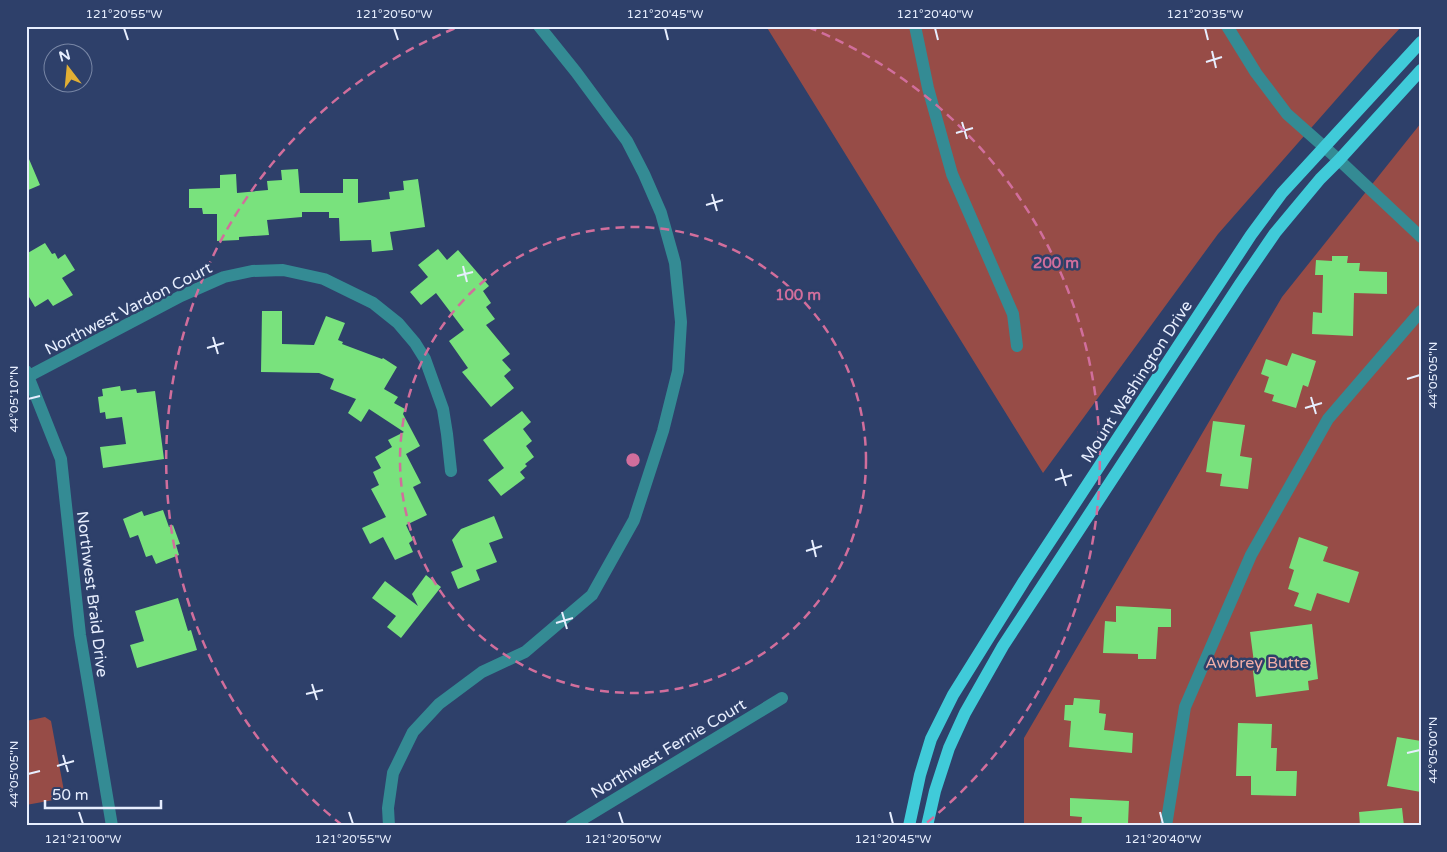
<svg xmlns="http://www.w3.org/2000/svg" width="1447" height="852" font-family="'Varela Round',sans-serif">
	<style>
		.green { fill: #974c47 }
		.building { fill: #79e27d }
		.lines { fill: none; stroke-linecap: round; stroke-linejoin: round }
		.minor { stroke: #348b94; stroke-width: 12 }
		.major { stroke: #40cbd9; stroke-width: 12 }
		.ticks { fill: none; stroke: #e7eefe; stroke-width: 2 }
		.ring { fill: none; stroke: #d16e9c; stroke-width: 2.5; stroke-dasharray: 9 6 }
		.labels { text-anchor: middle; stroke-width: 5; stroke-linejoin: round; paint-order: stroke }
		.street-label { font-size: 16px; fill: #e7eefe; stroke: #2e406a }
		.park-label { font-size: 16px; fill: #f0ada7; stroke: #2e406a }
		.centre { fill: #d16e9c; stroke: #2e406a; stroke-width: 2.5 }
		.ring-label { font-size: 15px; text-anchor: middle; font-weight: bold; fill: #d16e9c; stroke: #2e406a; stroke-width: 5; stroke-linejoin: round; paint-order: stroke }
		.neatline { fill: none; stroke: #e7eefe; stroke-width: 2 }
		.ticks-label { font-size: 12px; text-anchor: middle; fill: #e7eefe }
	</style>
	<rect width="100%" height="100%" fill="#2e406a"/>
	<path class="green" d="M 766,26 L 1402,26 L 1377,53 L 1218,234 L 1043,473 Z
		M 1421,123 L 1421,826 L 1024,826 L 1024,738 L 1282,297 Z
		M 45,717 L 51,721 L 64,791 L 59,799 L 26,805 L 26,721 Z"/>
	<path class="building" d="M 26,152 L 40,185 L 26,191 Z
		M 298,169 L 300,193 L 343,193 L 343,179 L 358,179 L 358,203 L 390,199 L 389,192 L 404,190 L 403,181 L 418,179 L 425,227 L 390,232 L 393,250 L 372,252 L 371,240 L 340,241 L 339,218 L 329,218 L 329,212 L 302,212 L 302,217 L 267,220 L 269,235 L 239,237 L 239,240 L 217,241 L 217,214 L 203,214 L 202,208 L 189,208 L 189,189 L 220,188 L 220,175 L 236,174 L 237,193 L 268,190 L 267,181 L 282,180 L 281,170 Z
		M 45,243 L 52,254 L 55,253 L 58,259 L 65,254 L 75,270 L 62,278 L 73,295 L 53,306 L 48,299 L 35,307 L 26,292 L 26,254 Z
		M 438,249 L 447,260 L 458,250 L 489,286 L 483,291 L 491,303 L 486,307 L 495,319 L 486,325 L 510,354 L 502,360 L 511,370 L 504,376 L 514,388 L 491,407 L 462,372 L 468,368 L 449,341 L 464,330 L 436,293 L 421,305 L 410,292 L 428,277 L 418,265 Z
		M 1332,256 L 1348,256 L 1347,263 L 1360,263 L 1359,271 L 1387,272 L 1387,294 L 1354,293 L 1353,336 L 1312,334 L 1313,312 L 1322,313 L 1323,275 L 1315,275 L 1316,260 L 1332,261 Z
		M 262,311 L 282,311 L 282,344 L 314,345 L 326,316 L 345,323 L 338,340 L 343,342 L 342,344 L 382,359 L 383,358 L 397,367 L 384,389 L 398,397 L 394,403 L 405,409 L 403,414 L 420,446 L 406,454 L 421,483 L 413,487 L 427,515 L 406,525 L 413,540 L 409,543 L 413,552 L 395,560 L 383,537 L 370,544 L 362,528 L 386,517 L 371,489 L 379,485 L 373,472 L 381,468 L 375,457 L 392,447 L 388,440 L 404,432 L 369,409 L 361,422 L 348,413 L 356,399 L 330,389 L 334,379 L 319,373 L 261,372 Z
		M 1292,353 L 1316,361 L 1308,387 L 1303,385 L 1296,408 L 1272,401 L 1274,395 L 1264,392 L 1269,377 L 1261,374 L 1266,359 L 1287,366 Z
		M 120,386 L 121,391 L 136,389 L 137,393 L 155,391 L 164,459 L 103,468 L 100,447 L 126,444 L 122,417 L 106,419 L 105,412 L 100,413 L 98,397 L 103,396 L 102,389 Z
		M 522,411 L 531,422 L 523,429 L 532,441 L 526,446 L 534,457 L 525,464 L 527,466 L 520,472 L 525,478 L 501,496 L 488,480 L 504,468 L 483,440 Z
		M 1213,421 L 1245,425 L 1240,456 L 1252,458 L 1248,489 L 1220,486 L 1222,474 L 1206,472 Z
		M 163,510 L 169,527 L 173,525 L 180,544 L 176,545 L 179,555 L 156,564 L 152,555 L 146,557 L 138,535 L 130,538 L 123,519 L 142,511 L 144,516 Z
		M 494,516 L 503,538 L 489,543 L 497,562 L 476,570 L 480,580 L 458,589 L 451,572 L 463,567 L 452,540 L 461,529 Z
		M 1299,537 L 1328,547 L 1323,561 L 1359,572 L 1349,603 L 1317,593 L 1311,611 L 1294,606 L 1299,593 L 1288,589 L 1294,570 L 1289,568 Z
		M 426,575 L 441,587 L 401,638 L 387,627 L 396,616 L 372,598 L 385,581 L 418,606 L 412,594 Z
		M 178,598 L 188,631 L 191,630 L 197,650 L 137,668 L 130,645 L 144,641 L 135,611 Z
		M 1116,606 L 1171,609 L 1171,627 L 1158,627 L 1156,659 L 1138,659 L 1138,654 L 1103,653 L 1105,621 L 1116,622 Z
		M 1312,624 L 1318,679 L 1308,681 L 1309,690 L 1256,697 L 1253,671 L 1255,670 L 1250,632 Z
		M 1074,698 L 1100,700 L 1099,713 L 1106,714 L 1104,730 L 1133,733 L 1132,753 L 1069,747 L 1071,721 L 1064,720 L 1065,705 L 1073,705 Z
		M 1238,723 L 1272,724 L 1271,748 L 1277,748 L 1276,771 L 1297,771 L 1296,796 L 1251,795 L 1251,776 L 1236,776 Z
		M 1397,737 L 1421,741 L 1421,792 L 1387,786 Z
		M 1070,798 L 1129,801 L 1128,824 L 1108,823 L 1108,826 L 1081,826 L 1082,817 L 1070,816 Z
		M 1402,808 L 1404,826 L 1360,826 L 1359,812 Z"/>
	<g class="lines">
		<path class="minor" d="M 915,26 L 928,88 L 952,174 L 1013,314 L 1017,346
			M 1227,26 L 1256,73 L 1287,114 L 1339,160 L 1421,237
			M 26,371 L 61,459 L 80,635 L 112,826
			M 29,376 L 181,296 L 224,277 L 252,271 L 283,270 L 324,279 L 373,303 L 398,323 L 415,343 L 425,359 L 443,409 L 447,434 L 451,471
			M 389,826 L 388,808 L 393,773 L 413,732 L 439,704 L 482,672 L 525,652 L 592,595 L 634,520 L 663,431 L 678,371 L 681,322 L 675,263 L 661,213 L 644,174 L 627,141 L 576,72 L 539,26
			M 571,826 L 782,698
			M 1166,826 L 1185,707 L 1251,555 L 1328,419 L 1421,311"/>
		<path class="major" d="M 909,826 L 920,775 L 931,739 L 953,695 L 1024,581 L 1087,485 L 1251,235 L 1282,193 L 1421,42
			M 927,826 L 935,791 L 949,748 L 965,713 L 1003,646 L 1240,284 L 1275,233 L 1320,179 L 1339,160 L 1421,70"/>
	</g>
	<path class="ticks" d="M 124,28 L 128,40M 394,28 L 398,40M 665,28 L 668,40M 935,28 L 938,40M 1205,28 L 1208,40M 1212,51 L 1216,68M 1206,62 L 1222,57M 962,122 L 967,139M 956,133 L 973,128M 712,194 L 717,211M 706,205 L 723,200M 463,266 L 467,282M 457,276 L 473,272M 213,337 L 218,354M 207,348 L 224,343M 1407,379 L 1420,375M 1311,397 L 1316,414M 28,399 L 40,396M 1305,408 L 1322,403M 1061,469 L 1066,486M 1055,480 L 1072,475M 812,540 L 816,557M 806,551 L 822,546M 562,612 L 567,629M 556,623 L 573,618M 312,684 L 317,700M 306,694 L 323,690M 1407,753 L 1420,750M 63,755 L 68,772M 57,766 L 74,761M 28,774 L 40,771M 79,812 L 83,824M 349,812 L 353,824M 619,812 L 623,824M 890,812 L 893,824M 1160,812 L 1163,824"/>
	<g class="ring">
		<circle cx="633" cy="460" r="233"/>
		<path d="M342 825A467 467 0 0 1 458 27M808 27A467 467 0 0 1 924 825"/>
	</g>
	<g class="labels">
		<g class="street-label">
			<text transform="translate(128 308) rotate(-27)" y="6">Northwest Vardon Court</text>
			<text transform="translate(1136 381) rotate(-57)" y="6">Mount Washington Drive</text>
			<text transform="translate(93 594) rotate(83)" y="6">Northwest Braid Drive</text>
			<text transform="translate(668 748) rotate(-31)" y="6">Northwest Fernie Court</text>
		</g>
		<g class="park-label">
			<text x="1257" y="668">Awbrey Butte</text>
		</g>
	</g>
	<circle cx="633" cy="460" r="8" class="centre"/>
	<g class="ring-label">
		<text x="1056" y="268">200 m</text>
		<text x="798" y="300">100 m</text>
	</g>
	<rect width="1447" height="852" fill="none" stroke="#2e406a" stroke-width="55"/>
	<g transform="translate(68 68) rotate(344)"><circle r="24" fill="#2e406a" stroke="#7886a5"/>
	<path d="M0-4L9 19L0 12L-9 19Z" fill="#e2af34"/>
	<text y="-8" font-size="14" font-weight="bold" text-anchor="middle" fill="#e7eefe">N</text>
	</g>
	<path d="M45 800v8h116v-8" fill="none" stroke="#e7eefe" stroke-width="2.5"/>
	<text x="52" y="800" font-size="15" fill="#e7eefe" stroke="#2e406a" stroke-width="4" paint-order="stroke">50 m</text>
	<rect x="28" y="28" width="1392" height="796" class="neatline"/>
	<g class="ticks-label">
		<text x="124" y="18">121°20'55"W</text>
		<text x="394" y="18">121°20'50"W</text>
		<text x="665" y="18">121°20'45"W</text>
		<text x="935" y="18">121°20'40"W</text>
		<text x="1205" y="18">121°20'35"W</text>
		<text transform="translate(1433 375) rotate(-90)" y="4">44°05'05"N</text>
		<text transform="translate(14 399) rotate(-90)" y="4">44°05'10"N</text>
		<text transform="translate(1433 750) rotate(-90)" y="4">44°05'00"N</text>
		<text transform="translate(14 774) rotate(-90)" y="4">44°05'05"N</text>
		<text x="83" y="843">121°21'00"W</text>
		<text x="353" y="843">121°20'55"W</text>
		<text x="623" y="843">121°20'50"W</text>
		<text x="893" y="843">121°20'45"W</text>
		<text x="1163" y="843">121°20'40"W</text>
	</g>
</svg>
